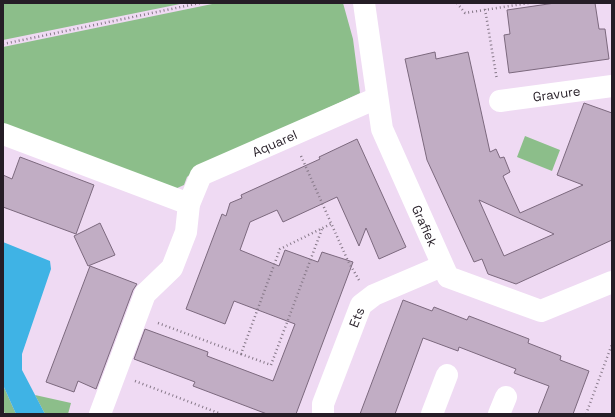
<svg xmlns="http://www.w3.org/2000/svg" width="615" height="417" font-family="'Space Grotesk',sans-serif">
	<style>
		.green { fill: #8cbe8a }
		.water { fill: #3fb3e5 }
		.building { fill: #c1adc4; stroke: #7c697e; fill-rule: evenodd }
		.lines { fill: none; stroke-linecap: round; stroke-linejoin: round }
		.path { stroke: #867888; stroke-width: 2.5; stroke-dasharray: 1 3; stroke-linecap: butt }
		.minor { stroke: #fff; stroke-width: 22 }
		.labels { text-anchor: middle; stroke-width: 3; stroke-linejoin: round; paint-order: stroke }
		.street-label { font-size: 13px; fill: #251d26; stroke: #efdaf3 }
	</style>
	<rect width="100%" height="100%" fill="#efdaf3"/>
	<path class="green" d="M 3,3 L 185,3 L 3,40 Z
		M 217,3 L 343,3 L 353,39 L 360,93 L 194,171 L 187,177 L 184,185 L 175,189 L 3,125 L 3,47 Z
		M 525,136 L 560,150 L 552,171 L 517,157 Z
		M 3,385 L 16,414 L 5,414 L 3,409 Z
		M 35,395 L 71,403 L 68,414 L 45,414 Z"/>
	<path class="water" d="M 3,242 L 50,261 L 51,269 L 22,354 L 22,370 L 45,414 L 16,414 L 3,385 Z"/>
	<path class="building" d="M 555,3 L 595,3 L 599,29 L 605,29 L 609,59 L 509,73 L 504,35 L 510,34 L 507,10 Z
		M 435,52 L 436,59 L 468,52 L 490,152 L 496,149 L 500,158 L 504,157 L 510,172 L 503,176 L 520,213 L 583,185 L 557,175 L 584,103 L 612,113 L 612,240 L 516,284 L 488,274 L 482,259 L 474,262 L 427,160 L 405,59 ZM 479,200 L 514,216 L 554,234 L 504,256 Z
		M 357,139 L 406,247 L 379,259 L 366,228 L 359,246 L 337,197 L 283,222 L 277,210 L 250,222 L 240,250 L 279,266 L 285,250 L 318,262 L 322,252 L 353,262 L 296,414 L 267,414 L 193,386 L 195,382 L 134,359 L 145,329 L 208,352 L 207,356 L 273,381 L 295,324 L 234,301 L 225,324 L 186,309 L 222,214 L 226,216 L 230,203 L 242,198 L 241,195 L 320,159 L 319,157 Z
		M 20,157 L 94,185 L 76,234 L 3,207 L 3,175 L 12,179 Z
		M 100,223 L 115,255 L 88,266 L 74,236 Z
		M 90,266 L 137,284 L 133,290 L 96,389 L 78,381 L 74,392 L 46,382 Z
		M 403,300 L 432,311 L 434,307 L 467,320 L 469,316 L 529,339 L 528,343 L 561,356 L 560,360 L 589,371 L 573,414 L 538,414 L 549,386 L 514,373 L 516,369 L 459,347 L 458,351 L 423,338 L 395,414 L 360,414 Z"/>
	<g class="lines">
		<path class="path" d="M 457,3 L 465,13 L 529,3
			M 485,9 L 497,80
			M 3,44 L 200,3
			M 301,156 L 348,261 L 359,280
			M 158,323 L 241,354 L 280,249 L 331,224
			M 241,354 L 271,365 L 322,229
			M 135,381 L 221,414
			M 586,414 L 612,344"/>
		<g class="minor">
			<path id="s1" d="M 364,3 L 382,129 L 448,277 L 541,311 L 612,282"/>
			<path id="s2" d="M 500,101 L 612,86"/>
			<path d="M 3,134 L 189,204"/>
			<path id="s3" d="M 100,414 L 145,294 L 172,268 L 186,232 L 189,204 L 201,175 L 377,98"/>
			<path id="s4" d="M 323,414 L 323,404 L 361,305 L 374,295 L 442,266"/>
			<path d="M 432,414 L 447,375"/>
			<path d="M 499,414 L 506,397"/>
		</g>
	</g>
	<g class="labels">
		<g class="street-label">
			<text dy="5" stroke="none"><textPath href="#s2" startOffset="57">Gravure</textPath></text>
			<text dy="5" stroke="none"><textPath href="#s3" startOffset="344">Aquarel</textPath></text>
			<text dy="5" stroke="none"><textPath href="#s1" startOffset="233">Grafiek</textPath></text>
			<text dy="5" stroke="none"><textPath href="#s4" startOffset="103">Ets</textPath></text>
		</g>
	</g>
	<rect width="615" height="417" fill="none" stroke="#251d26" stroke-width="8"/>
</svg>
